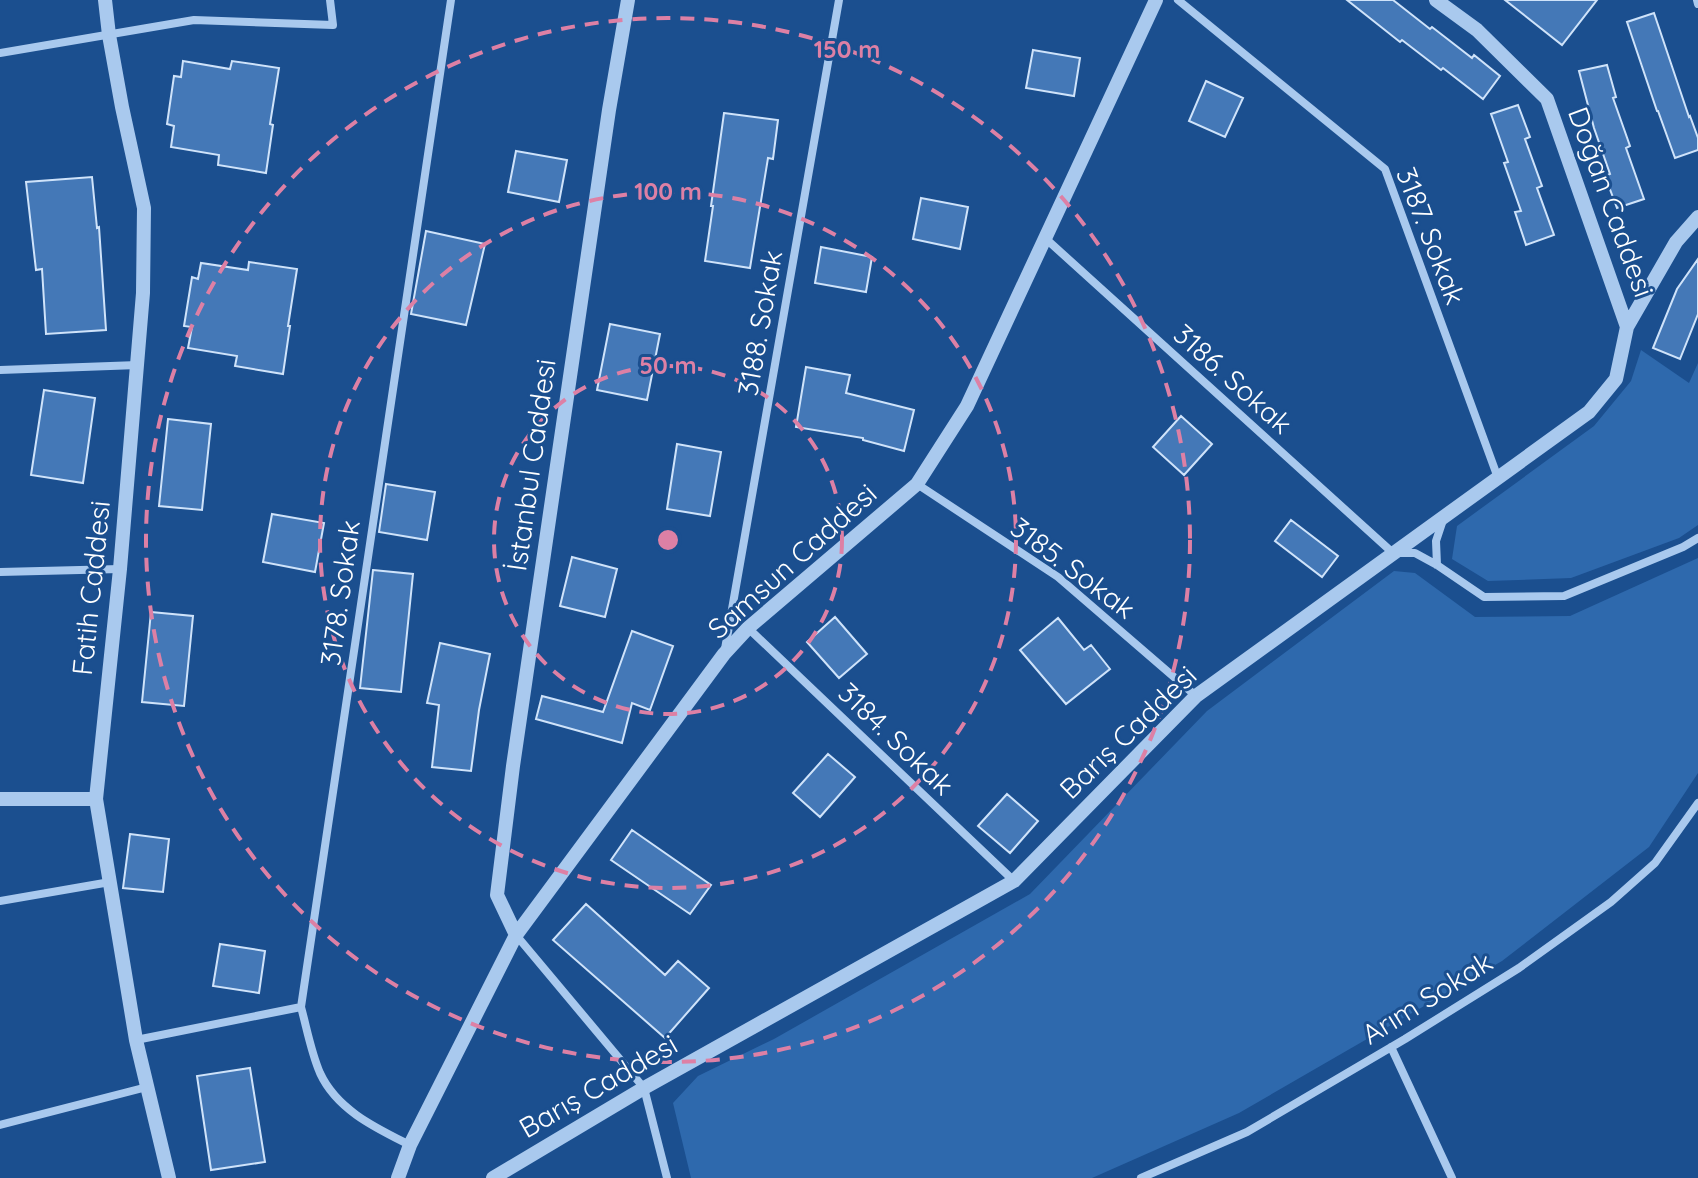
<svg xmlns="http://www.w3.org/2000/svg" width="1698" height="1178" font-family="Quicksand,sans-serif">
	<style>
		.green { fill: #2e69ad }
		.building { fill: #4478b7; stroke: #cfe3fa; stroke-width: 2 }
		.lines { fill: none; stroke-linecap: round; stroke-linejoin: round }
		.minor { stroke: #a9c9ee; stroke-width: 8 }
		.tertiary { stroke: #a9c9ee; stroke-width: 14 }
		.ring { fill: none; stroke: #dd80a5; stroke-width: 4; stroke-dasharray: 14 10 }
		.labels { text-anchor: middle; stroke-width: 6; stroke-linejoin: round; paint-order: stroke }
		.street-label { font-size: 28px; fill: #fff; stroke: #1b4f8f }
		.centre { fill: #dd80a5; stroke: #1b4f8f; stroke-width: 4 }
		.ring-label { font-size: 24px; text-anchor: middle; font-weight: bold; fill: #dd80a5; stroke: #1b4f8f; stroke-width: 6; stroke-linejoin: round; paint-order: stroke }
	</style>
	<rect width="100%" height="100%" fill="#1b4f8f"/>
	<path class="green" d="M 1641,350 L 1689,383 L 1698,363 L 1698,525 L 1679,538 L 1571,578 L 1488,581 L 1452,559 L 1457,526 L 1594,426 L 1631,381 Z
		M 1698,558 L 1698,773 L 1649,847 L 1502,961 L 1239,1113 L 1092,1178 L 691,1178 L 673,1103 L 698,1076 L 774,1039 L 1030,894 L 1207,711 L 1394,571 L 1415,573 L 1475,617 L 1570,616 Z"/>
	<path class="building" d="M 1347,0 L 1393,0 L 1430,29 L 1432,27 L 1472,58 L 1474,55 L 1500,76 L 1483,99 L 1443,68 L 1441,70 L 1402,40 L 1400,42 Z
		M 1505,0 L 1597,0 L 1562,45 Z
		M 1654,13 L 1689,117 L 1690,116 L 1698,138 L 1698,150 L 1675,158 L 1658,111 L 1657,111 L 1627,22 Z
		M 1033,50 L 1080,58 L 1074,96 L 1026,88 Z
		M 183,61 L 230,69 L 232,61 L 279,68 L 270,124 L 273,125 L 266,173 L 218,165 L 219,155 L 171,147 L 174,126 L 167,124 L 174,76 L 181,77 Z
		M 1607,65 L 1616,97 L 1613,98 L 1630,146 L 1626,148 L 1644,199 L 1617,208 L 1605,176 L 1610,174 L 1594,128 L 1579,71 Z
		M 1206,81 L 1243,98 L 1225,137 L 1189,121 Z
		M 1518,105 L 1530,137 L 1525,139 L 1542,186 L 1537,188 L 1554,235 L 1526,245 L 1515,212 L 1521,211 L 1504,163 L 1508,162 L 1491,114 Z
		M 724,113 L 778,120 L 773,159 L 768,158 L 750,268 L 705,261 L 713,206 L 711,206 Z
		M 516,151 L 567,160 L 559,202 L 508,192 Z
		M 92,177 L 97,228 L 99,227 L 106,330 L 46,334 L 42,269 L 36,270 L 26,182 Z
		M 921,198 L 968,207 L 960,249 L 913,239 Z
		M 426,231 L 485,244 L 466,325 L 411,314 Z
		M 821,247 L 872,257 L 866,292 L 815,283 Z
		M 1698,259 L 1698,314 L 1680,359 L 1653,348 L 1677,289 Z
		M 249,262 L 297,269 L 288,326 L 290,326 L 283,374 L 235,366 L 237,356 L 188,348 L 192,327 L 184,326 L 192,277 L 198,279 L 201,263 L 248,270 Z
		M 610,324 L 660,334 L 647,400 L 597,390 Z
		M 806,367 L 850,375 L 846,393 L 914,410 L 904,451 L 863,440 L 863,438 L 796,427 Z
		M 44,390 L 95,398 L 83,483 L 31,475 Z
		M 1181,416 L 1212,444 L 1184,475 L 1153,447 Z
		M 168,419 L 211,424 L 202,510 L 159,506 Z
		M 677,444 L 721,452 L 710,516 L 667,509 Z
		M 386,484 L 435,492 L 427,540 L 379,532 Z
		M 272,514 L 324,523 L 315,572 L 263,562 Z
		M 1291,520 L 1338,556 L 1322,577 L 1275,541 Z
		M 572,557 L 617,569 L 605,617 L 560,606 Z
		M 373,570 L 413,574 L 401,692 L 360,688 Z
		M 151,612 L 193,616 L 184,706 L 142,702 Z
		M 835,617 L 867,654 L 839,678 L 807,642 Z
		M 1058,618 L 1084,650 L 1091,645 L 1110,669 L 1066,704 L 1020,650 Z
		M 632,631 L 673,646 L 650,710 L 632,703 L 622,743 L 536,719 L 542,696 L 603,712 Z
		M 440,643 L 490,654 L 479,710 L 471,771 L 432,767 L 439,705 L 427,703 Z
		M 828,754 L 855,777 L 820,817 L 793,793 Z
		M 1007,794 L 1038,821 L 1010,853 L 978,826 Z
		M 632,830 L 711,885 L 690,914 L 611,860 Z
		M 130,834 L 169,839 L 163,892 L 123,888 Z
		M 586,904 L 665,975 L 678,961 L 709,988 L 665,1038 L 553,940 Z
		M 220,944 L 265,951 L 259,993 L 213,986 Z
		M 250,1068 L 265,1162 L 211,1170 L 197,1076 Z"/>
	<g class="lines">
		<path class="minor" d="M 1178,0 L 1385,169 L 1498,478
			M 1697,0 L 1698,4
			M 0,53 L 194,20 L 333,25 L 330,0
			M 1045,238 L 1393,553 L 1415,553 L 1437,565 L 1484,597 L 1564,596 L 1683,547 L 1698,538
			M 0,370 L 138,365
			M 917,484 L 1058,577 L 1196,696
			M 1437,565 L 1436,541 L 1443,520
			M 0,572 L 120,569
			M 748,628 L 1014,881
			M 725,649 L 839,0
			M 0,901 L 110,882
			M 516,935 L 644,1088 L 667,1178
			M 136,1040 L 301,1007
			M 1391,1047 L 1452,1178
			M 0,1125 L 147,1087
			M 410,1145 C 376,1128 337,1110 320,1073 C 311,1052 307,1029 301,1007 L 451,0
			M 1141,1178 L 1247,1132 L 1405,1039 L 1519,968 L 1611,902 L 1655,863 L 1698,803"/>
		<path class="tertiary" d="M 105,0 L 109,35 L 122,107 L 144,208 L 143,293 L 120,569 L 96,799 L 136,1040 L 169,1178
			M 1436,0 L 1477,30 L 1547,99 L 1627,327
			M 0,799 L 96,799
			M 516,935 L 497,895 L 513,766 L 609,110 L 628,0
			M 398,1178 L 410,1145 L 516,935 L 724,654 L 748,628 L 917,484 L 967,406 L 1156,0
			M 493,1178 L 644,1088 L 1014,881 L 1196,696 L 1589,412 L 1616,379 L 1627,327 L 1676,242 L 1698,217"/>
	</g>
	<g class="ring">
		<circle cx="668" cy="540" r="174"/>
		<circle cx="668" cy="540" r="348"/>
		<circle cx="668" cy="540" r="522"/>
	</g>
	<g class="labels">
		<g class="street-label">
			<text transform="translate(1611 202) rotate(70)" y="10">Doğan Caddesi</text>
			<text transform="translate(1431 236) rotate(69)" y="10">3187. Sokak</text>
			<text transform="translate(760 323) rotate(-80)" y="10">3188. Sokak</text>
			<text transform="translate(1233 379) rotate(42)" y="10">3186. Sokak</text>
			<text transform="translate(531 465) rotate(-82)" y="10">İstanbul Caddesi</text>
			<text transform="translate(792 561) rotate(-42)" y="10">Samsun Caddesi</text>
			<text transform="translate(1073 568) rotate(37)" y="10">3185. Sokak</text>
			<text transform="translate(91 588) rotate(-84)" y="10">Fatih Caddesi</text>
			<text transform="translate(340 593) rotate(-82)" y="10">3178. Sokak</text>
			<text transform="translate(1128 732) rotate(-44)" y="10">Barış Caddesi</text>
			<text transform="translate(896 739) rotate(44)" y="10">3184. Sokak</text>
			<text transform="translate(1427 998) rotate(-32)" y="10">Arım Sokak</text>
			<text transform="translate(598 1086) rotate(-30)" y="10">Barış Caddesi</text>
		</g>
	</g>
	<circle cx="668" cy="540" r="12" class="centre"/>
	<g class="ring-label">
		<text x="847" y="58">150 m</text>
		<text x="668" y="200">100 m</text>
		<text x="668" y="374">50 m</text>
	</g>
</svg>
